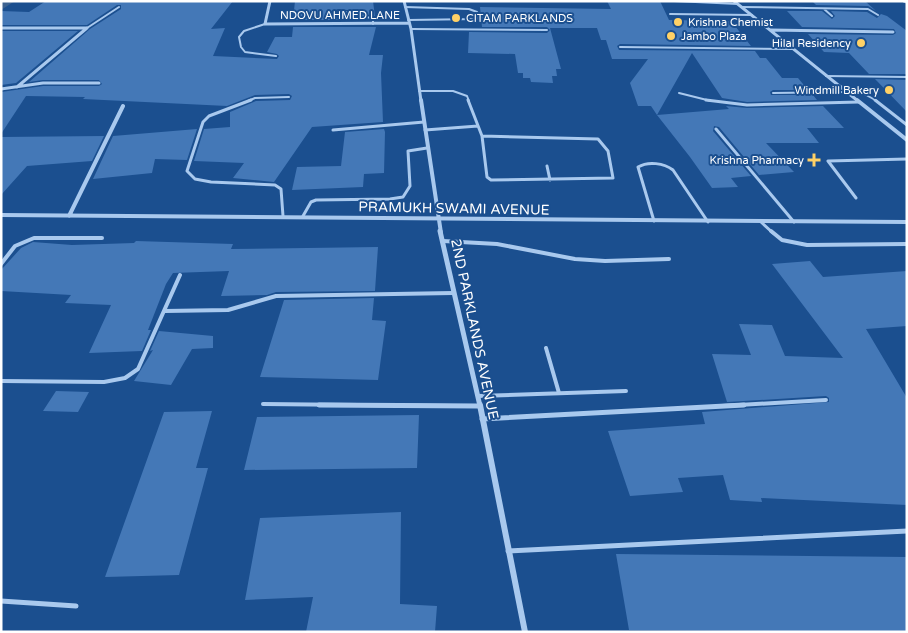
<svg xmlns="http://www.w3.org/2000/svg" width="908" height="633" font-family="'Varela Round',sans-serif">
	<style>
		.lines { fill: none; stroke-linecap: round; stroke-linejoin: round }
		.canal { fill: #3c6290; fill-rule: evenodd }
		.building { fill: #4478b7 }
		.service-far3 { stroke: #a9c9ee; stroke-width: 2 }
		.service-far2 { stroke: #a9c9ee; stroke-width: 3 }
		.service-far1 { stroke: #a9c9ee; stroke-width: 4 }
		.service { stroke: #a9c9ee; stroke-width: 5 }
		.minor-far3 { stroke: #a9c9ee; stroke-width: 3 }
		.minor-far2 { stroke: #a9c9ee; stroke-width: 4 }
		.minor-far1 { stroke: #a9c9ee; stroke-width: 5 }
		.minor { stroke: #a9c9ee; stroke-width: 6 }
		.poi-dot { fill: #ffd166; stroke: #1b4f8f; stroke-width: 2 }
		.labels { text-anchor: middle; stroke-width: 4; stroke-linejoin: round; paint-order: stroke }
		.far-street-label { font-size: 11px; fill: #fff; stroke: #1b4f8f }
		.far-poi-label { font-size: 11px; fill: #fff; stroke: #1b4f8f; text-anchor: start }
		.street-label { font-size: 14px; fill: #fff; stroke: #1b4f8f }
	</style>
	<rect width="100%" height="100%" fill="#1b4f8f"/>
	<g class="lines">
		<path class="canal" d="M 1,1 L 15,1 L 1,10 Z"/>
	</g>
	<path class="building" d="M 46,1 L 233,1 L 211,29 L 225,28 L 213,56 L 277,59 L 279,56 L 277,54 L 267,52 L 275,37 L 292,37 L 293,27 L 376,27 L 369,55 L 383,55 L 381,73 L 383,122 L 312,127 L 274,182 L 233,178 L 244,163 L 194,161 L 204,129 L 230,127 L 230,112 L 256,101 L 290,100 L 292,96 L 289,94 L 255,95 L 227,106 L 83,99 L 85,97 L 26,96 L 1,134 L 1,92 L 43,86 L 99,86 L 102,84 L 99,80 L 43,80 L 29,82 L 90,29 L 121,9 L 121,5 L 117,5 L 87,25 L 1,25 L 1,11 L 29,12 Z
		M 295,1 L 373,1 L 375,17 L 357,11 L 338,9 L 326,13 L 325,16 L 327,18 L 350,15 L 367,20 L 293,20 Z
		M 607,1 L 660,1 L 669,20 L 731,21 L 751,46 L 620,44 L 617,46 L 619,50 L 755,51 L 760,58 L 766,58 L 782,78 L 798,78 L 808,90 L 773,90 L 770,92 L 771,95 L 813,95 L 817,100 L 747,102 L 722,98 L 692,53 L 657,115 L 729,109 L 726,106 L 747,108 L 823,106 L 844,128 L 807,128 L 819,143 L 766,143 L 794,172 L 759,175 L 719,127 L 714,126 L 713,131 L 751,176 L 731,178 L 738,187 L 712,188 L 690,157 L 657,115 L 651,106 L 638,106 L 630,83 L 648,59 L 612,59 L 606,40 L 601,40 L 597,28 L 550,28 L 561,69 L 556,69 L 557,76 L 552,76 L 553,83 L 531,82 L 530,78 L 523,78 L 523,73 L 518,73 L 515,54 L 468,53 L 469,32 L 547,33 L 550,30 L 547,27 L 482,27 L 480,7 L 611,9 Z
		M 812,1 L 865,1 L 876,11 L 868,6 L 816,5 Z
		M 787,11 L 822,11 L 832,19 L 835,16 L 831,11 L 867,12 L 877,18 L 881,14 L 887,16 L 907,31 L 907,74 L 869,74 L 849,53 L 824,52 L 808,34 L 893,35 L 896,33 L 894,29 L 802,27 Z
		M 1,31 L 78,31 L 16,83 L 1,85 Z
		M 875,79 L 907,80 L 907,112 Z
		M 197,129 L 187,160 L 155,159 L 152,173 L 93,179 L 113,136 Z
		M 384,129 L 385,132 L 384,173 L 364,174 L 363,187 L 292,190 L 297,167 L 341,166 L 345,132 Z
		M 104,136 L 92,161 L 27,166 L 1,195 L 1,137 Z
		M 136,241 L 233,244 L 231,249 L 378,247 L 375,291 L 276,292 L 267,295 L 221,296 L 229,271 L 173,273 L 166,284 L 148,330 L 151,330 L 142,351 L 89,353 L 111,305 L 65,303 L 71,295 L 1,291 L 1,270 L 21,248 L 33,242 L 72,245 L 134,243 Z
		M 810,261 L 823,277 L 907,271 L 907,326 L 866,329 L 907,398 L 907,505 L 761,498 L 762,502 L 730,500 L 723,475 L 678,478 L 683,492 L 630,496 L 608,431 L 705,424 L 702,412 L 829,402 L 829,398 L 826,396 L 727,402 L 712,354 L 751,355 L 739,324 L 772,325 L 785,356 L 843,358 L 772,264 Z
		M 374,298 L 372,320 L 386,321 L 378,380 L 260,377 L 284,300 Z
		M 159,331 L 213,336 L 213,348 L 192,349 L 171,385 L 134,381 L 153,350 L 150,351 Z
		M 56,391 L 89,392 L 78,412 L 43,411 Z
		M 212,411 L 196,468 L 208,468 L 179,575 L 105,577 L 164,412 Z
		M 419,415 L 417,468 L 244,470 L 257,417 Z
		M 401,512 L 400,604 L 437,606 L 435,632 L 306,632 L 313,597 L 245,600 L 260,518 Z
		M 616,554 L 907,557 L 907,632 L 629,630 Z"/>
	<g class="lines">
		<path class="service-far3" d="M 674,1 L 738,4
			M 405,7 L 469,9 L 477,12 L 477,19 L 408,20
			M 741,7 L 868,9 L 878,15
			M 824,9 L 832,16
			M 670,14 L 752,15
			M 327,15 C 342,9 358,13 373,19 L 373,24
			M 265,24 L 244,31 L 239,37 L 241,47 L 245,52 L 276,56
			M 87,28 L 119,7
			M 411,29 L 547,30
			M 620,47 L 793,49
			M 826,76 L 907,77
			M 839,86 L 859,91 L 877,101
			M 419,91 L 453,91 L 467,96 L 469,101
			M 679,93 L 711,101
			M 773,93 L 847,92
			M 248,101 L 255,98 L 289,97"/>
		<path class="service-far2" d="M 251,100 L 209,116 L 203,122 L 187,171 L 195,179 L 211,182 L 275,185 L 281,189 L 283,216
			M 468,100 L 482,136
			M 706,100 L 747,105 L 859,102
			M 875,100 L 907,125
			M 716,129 L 794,222
			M 333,130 L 424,122
			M 425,130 L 478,126
			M 482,136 L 598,139 L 608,151 L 613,178 L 491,180 L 487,177 Z
			M 547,166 L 550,180
			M 856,198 L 828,161 L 907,159
			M 303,216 L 311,202 L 316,200 L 390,199 L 403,197 L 410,186 L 408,151 L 427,148
			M 654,221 L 638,167 C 648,161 664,163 673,170 L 708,222
			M 761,222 L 773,233"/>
		<path class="service-far1" d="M 771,231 L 782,240 L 807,245 L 907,244
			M 443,241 L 497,244 L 575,259 L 605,261 L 669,259
			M 1,264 L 15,246 L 34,238 L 102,238
			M 165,311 L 228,310 L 276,296 L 453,293
			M 546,348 L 559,393
			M 1,381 L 104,382 L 125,378 L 138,369 L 180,275
			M 478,396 L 626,391
			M 263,404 L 454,406
			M 722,406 L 826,400"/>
		<path class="service" d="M 319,405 L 479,406
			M 482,419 L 744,405
			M 508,551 L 907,531
			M 1,601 L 76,606"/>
		<path class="minor-far3" d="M 270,1 L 265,24 L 409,23
			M 404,1 L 411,29 L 421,101
			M 734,1 L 858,101
			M 904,1 L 907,2
			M 1,28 L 87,28
			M 771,30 L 893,32
			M 17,87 L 87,28
			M 1,89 L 43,83 L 99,83"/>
		<path class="minor-far2" d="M 421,100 L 441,233
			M 857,100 L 907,140
			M 1,215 L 907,222
			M 69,216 L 123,106"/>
		<path class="minor-far1" d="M 440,231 L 480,406"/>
		<path class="minor" d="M 480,405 L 525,632"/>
	</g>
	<g class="poi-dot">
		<circle cx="456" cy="18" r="5"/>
		<circle cx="678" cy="22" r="5"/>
		<circle cx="671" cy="36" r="5"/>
		<circle cx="861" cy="43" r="5"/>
		<circle cx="889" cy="90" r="5"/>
		<path d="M811.5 152.5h5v5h5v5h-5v5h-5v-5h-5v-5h5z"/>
	</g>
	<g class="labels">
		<g class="far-street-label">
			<text x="340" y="19">NDOVU AHMED LANE</text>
		</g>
		<g class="far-poi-label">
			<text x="466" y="22">CITAM PARKLANDS</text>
			<text x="688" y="26">Krishna Chemist</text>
			<text x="681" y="40">Jambo Plaza</text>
			<text x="851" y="47" text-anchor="end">Hilal Residency</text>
			<text x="879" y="94" text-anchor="end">Windmill Bakery</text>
			<text x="804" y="164" text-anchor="end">Krishna Pharmacy</text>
		</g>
		<g class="street-label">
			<text transform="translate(454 208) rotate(1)" y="5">PRAMUKH SWAMI AVENUE</text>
			<text transform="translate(475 329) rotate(78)" y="5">2ND PARKLANDS AVENUE</text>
		</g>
	</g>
	<rect width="908" height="633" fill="none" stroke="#ffffff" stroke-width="5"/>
</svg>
